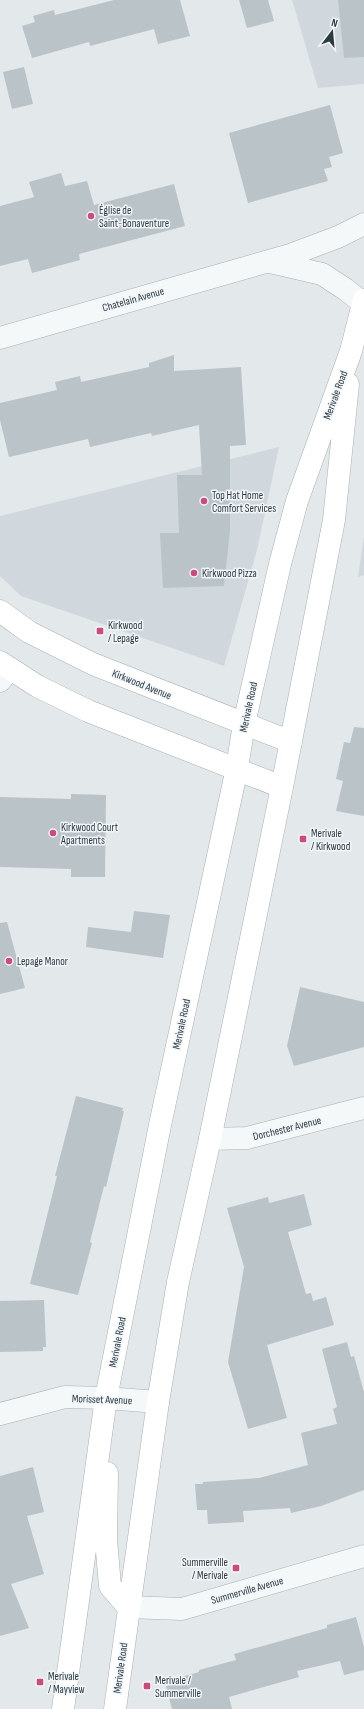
<svg xmlns="http://www.w3.org/2000/svg" width="364" height="1709" font-family="'Sofia Sans Condensed',sans-serif">
	<style>
		.built { fill: #d1d8dd }
		.building { fill: #bac3c8 }
		.lines { fill: none; stroke-linecap: round; stroke-linejoin: round }
		.minor-casing { stroke: #a8b0b5; stroke-width: 23 }
		.secondary-casing { stroke: #a8b0b5; stroke-width: 23 }
		.minor { stroke: #f5f8f9; stroke-width: 22 }
		.secondary { stroke: #fff; stroke-width: 22 }
		.poi-dot { fill: #cd4a81; stroke: #f2f6f8; stroke-width: 1.5 }
		.labels { text-anchor: middle; stroke-width: 3; stroke-linejoin: round; paint-order: stroke }
		.poi-label { font-size: 11px; fill: #2b3a43; stroke: #f2f6f8; text-anchor: start }
		.street-label { font-size: 11px; fill: #2b3a43; stroke: #f2f6f8 }
	</style>
	<rect width="100%" height="100%" fill="#e3e8eb"/>
	<path class="built" d="M 292,0 L 364,0 L 364,84 L 318,88 Z
		M 279,447 L 257,550 L 224,666 L 21,596 L 0,576 L 0,516 Z
		M 364,536 L 364,575 L 358,577 Z"/>
	<path class="building" d="M 114,0 L 180,0 L 190,36 L 158,44 L 154,29 L 90,46 L 89,42 L 32,58 L 22,26 L 35,22 L 33,16 L 54,10 L 55,15 Z
		M 239,0 L 268,0 L 274,21 L 247,28 Z
		M 338,0 L 364,0 L 364,57 L 344,58 Z
		M 24,67 L 33,104 L 12,109 L 3,72 Z
		M 330,105 L 343,153 L 329,157 L 332,167 L 324,169 L 328,181 L 248,203 L 229,133 Z
		M 61,173 L 65,186 L 87,181 L 94,205 L 174,184 L 185,226 L 79,254 L 80,260 L 32,273 L 28,259 L 0,266 L 0,206 L 34,197 L 29,182 Z
		M 174,355 L 174,371 L 241,367 L 246,445 L 230,446 L 230,530 L 224,586 L 163,588 L 160,533 L 179,533 L 177,475 L 202,475 L 199,425 L 152,436 L 151,433 L 90,447 L 88,439 L 9,457 L 0,420 L 0,403 L 57,390 L 55,382 L 80,376 L 81,382 L 149,367 L 149,363 Z
		M 354,727 L 364,728 L 364,816 L 336,811 L 343,781 L 336,779 L 344,742 L 350,743 Z
		M 71,794 L 106,795 L 105,877 L 71,877 L 71,869 L 0,867 L 0,797 L 71,799 Z
		M 134,911 L 170,915 L 163,958 L 86,947 L 88,927 L 131,932 Z
		M 7,922 L 25,988 L 0,994 L 0,923 Z
		M 300,987 L 364,1002 L 364,1047 L 294,1066 L 287,1046 Z
		M 76,1096 L 123,1108 L 122,1111 L 124,1111 L 106,1187 L 104,1186 L 90,1242 L 92,1243 L 78,1295 L 30,1284 L 57,1176 L 55,1176 Z
		M 304,1194 L 312,1225 L 288,1232 L 306,1294 L 311,1293 L 313,1301 L 326,1297 L 334,1325 L 267,1345 L 287,1418 L 248,1429 L 228,1362 L 244,1267 L 227,1208 L 268,1197 L 269,1203 L 273,1202 Z
		M 44,1300 L 46,1347 L 43,1347 L 43,1351 L 0,1352 L 0,1301 Z
		M 347,1342 L 351,1357 L 354,1356 L 364,1392 L 364,1490 L 321,1506 L 291,1513 L 290,1508 L 243,1511 L 244,1522 L 208,1524 L 207,1510 L 197,1510 L 195,1484 L 203,1484 L 203,1482 L 259,1478 L 308,1465 L 301,1433 L 337,1424 L 333,1409 L 337,1407 L 322,1349 Z
		M 33,1467 L 44,1512 L 27,1516 L 44,1574 L 11,1584 L 29,1628 L 0,1636 L 0,1476 Z
		M 356,1617 L 364,1647 L 364,1670 L 344,1675 L 340,1661 L 297,1671 L 299,1677 L 229,1697 L 232,1709 L 172,1709 L 166,1686 L 175,1683 L 174,1679 L 199,1672 L 199,1670 L 236,1660 L 234,1654 L 327,1628 L 327,1625 Z"/>
	<g class="lines">
		<g class="minor-casing">
			<path id="minor" d="M 270,262 L 322,274 L 345,289 L 363,303
				M 0,338 L 290,255 L 338,237 L 364,224
				M 0,681 L 10,669
				M 210,1139 L 247,1138 L 364,1108
				M 0,1414 L 65,1397 L 106,1398 L 158,1402
				M 128,1607 L 182,1609 L 364,1556"/>
		</g>
		<g class="secondary-casing">
			<path id="secondary" d="M 0,611 L 29,632 L 93,664 L 291,742
				M 0,662 L 37,686 L 88,711 L 282,787
				M 107,1473 L 106,1540 L 110,1586 L 128,1607
				M 63,1709 L 106,1398 L 160,1125 L 237,768 L 244,724 L 280,564 L 297,501 L 351,351 L 364,300
				M 115,1709 L 158,1402 L 178,1282 L 210,1139 L 282,787 L 334,520 L 348,384"/>
		</g>
		<use href="#minor" class="minor"/>
		<use href="#secondary" class="secondary"/>
	</g>
	<g class="poi-dot">
		<circle cx="91" cy="216" r="4"/>
		<circle cx="204" cy="501" r="4"/>
		<circle cx="194" cy="573" r="4"/>
		<rect x="96" y="627" width="8" height="8" rx="2"/>
		<circle cx="53" cy="833" r="4"/>
		<rect x="299" y="835" width="8" height="8" rx="2"/>
		<circle cx="9" cy="961" r="4"/>
		<rect x="232" y="1564" width="8" height="8" rx="2"/>
		<rect x="36" y="1678" width="8" height="8" rx="2"/>
		<rect x="143" y="1682" width="8" height="8" rx="2"/>
	</g>
	<g class="labels">
		<g class="poi-label">
			<text x="99" y="214">Église de<tspan x="99" dy="13">Saint-Bonaventure</tspan></text>
			<text x="212" y="499">Top Hat Home<tspan x="212" dy="13">Comfort Services</tspan></text>
			<text x="202" y="577">Kirkwood Pizza</text>
			<text x="108" y="629">Kirkwood<tspan x="108" dy="13">/ Lepage</tspan></text>
			<text x="61" y="831">Kirkwood Court<tspan x="61" dy="13">Apartments</tspan></text>
			<text x="311" y="837">Merivale<tspan x="311" dy="13">/ Kirkwood</tspan></text>
			<text x="17" y="965">Lepage Manor</text>
			<text x="228" y="1566" text-anchor="end">Summerville<tspan x="228" dy="13">/ Merivale</tspan></text>
			<text x="48" y="1680">Merivale<tspan x="48" dy="13">/ Mayview</tspan></text>
			<text x="155" y="1684">Merivale /<tspan x="155" dy="13">Summerville</tspan></text>
		</g>
		<g class="street-label">
			<text transform="translate(133 299) rotate(-16)" y="4">Chatelain Avenue</text>
			<text transform="translate(335 395) rotate(-70)" y="4">Merivale Road</text>
			<text transform="translate(142 684) rotate(22)" y="4">Kirkwood Avenue</text>
			<text transform="translate(248 707) rotate(-78)" y="4">Merivale Road</text>
			<text transform="translate(181 1024) rotate(-78)" y="4">Merivale Road</text>
			<text transform="translate(287 1128) rotate(-14)" y="4">Dorchester Avenue</text>
			<text transform="translate(117 1342) rotate(-79)" y="4">Merivale Road</text>
			<text transform="translate(102 1399) rotate(2)" y="4">Morisset Avenue</text>
			<text transform="translate(247 1590) rotate(-16)" y="4">Summerville Avenue</text>
			<text transform="translate(120 1668) rotate(-82)" y="4">Merivale Road</text>
		</g>
	</g>
	<g transform="translate(332 32) rotate(16)" stroke="#f2f6f8" stroke-width="3" paint-order="stroke">
	<path d="M0-3L7 15L0 10L-7 15Z" fill="#2b3a43"/>
	<text y="-6" font-size="11" font-weight="bold" text-anchor="middle" fill="#2b3a43">N</text>
	</g>
</svg>
